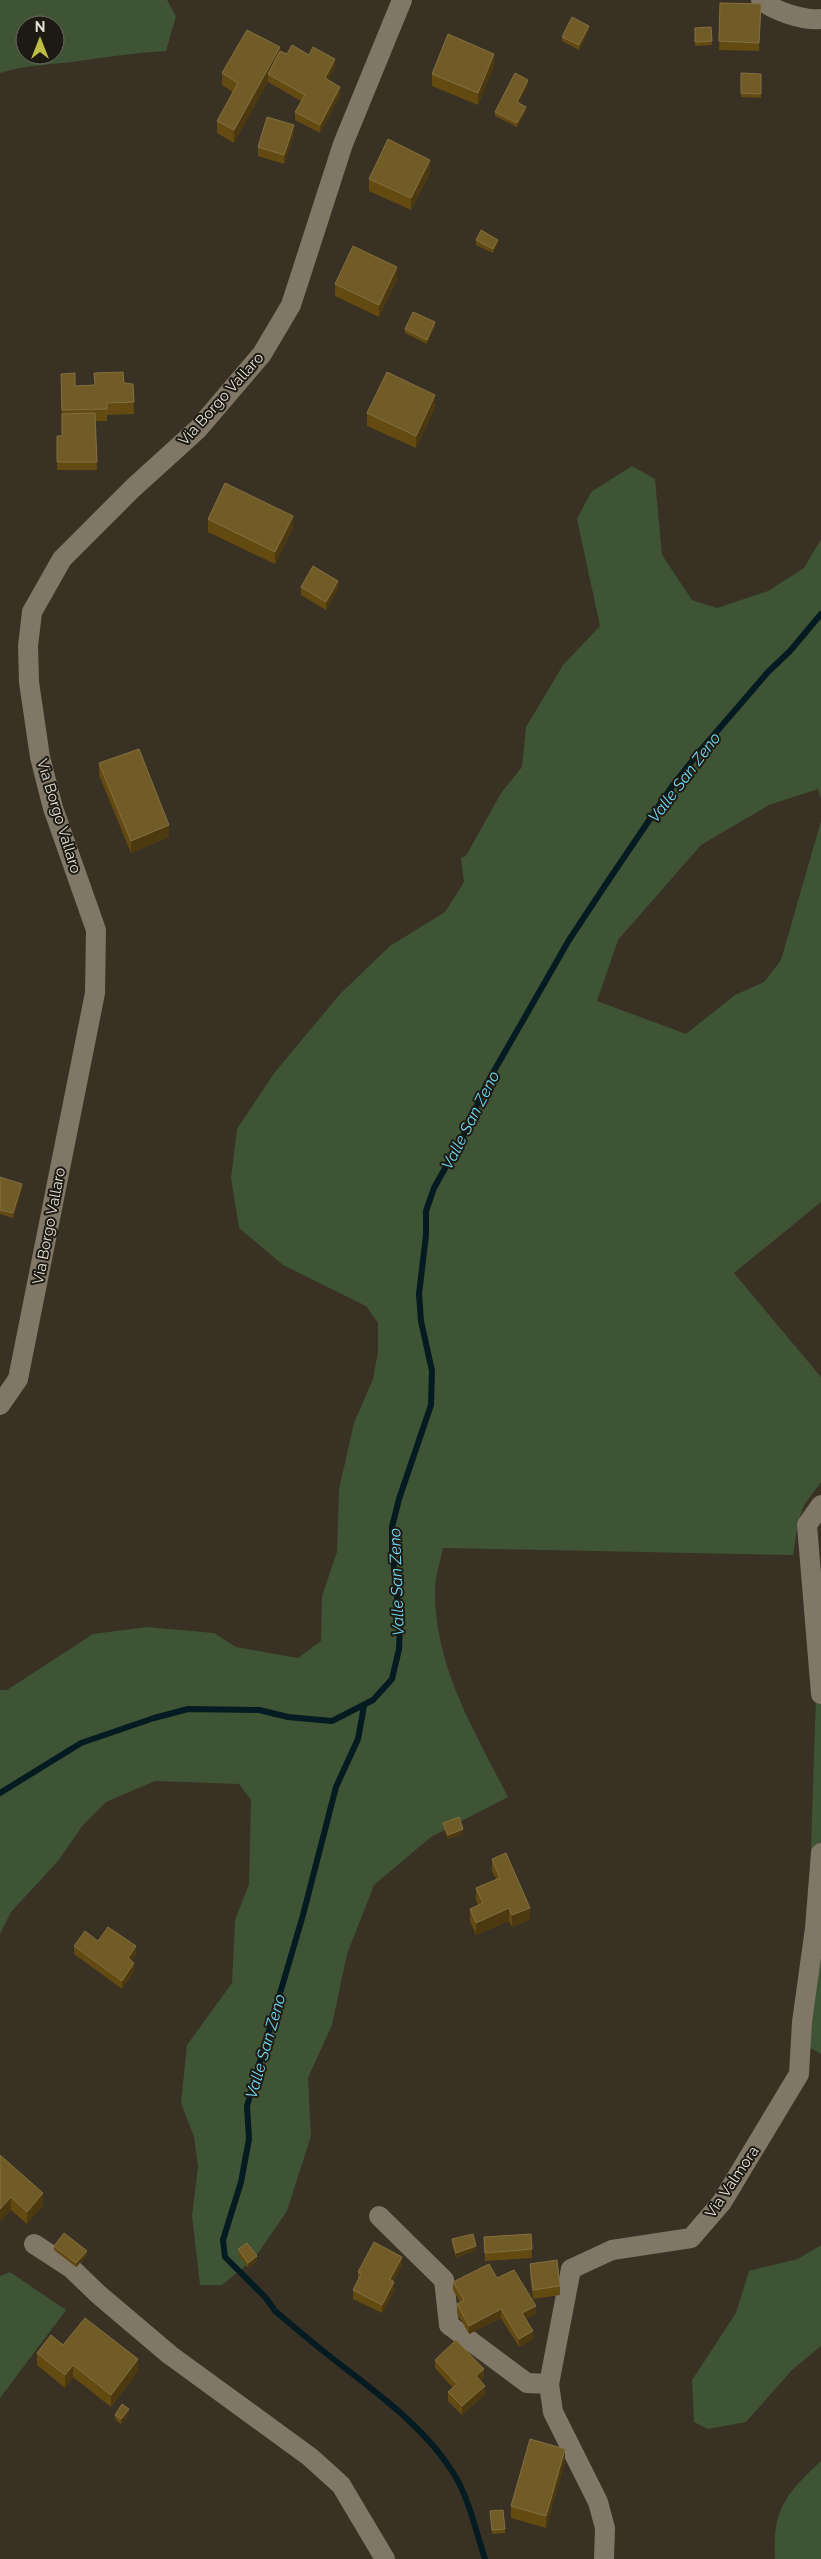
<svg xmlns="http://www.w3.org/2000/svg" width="821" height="2559" font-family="Raleway,sans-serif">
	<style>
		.green { fill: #3e5434; fill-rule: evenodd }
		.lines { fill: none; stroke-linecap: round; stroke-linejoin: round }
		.stream { stroke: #041b21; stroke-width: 6 }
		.minor { stroke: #807767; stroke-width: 20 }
		.wall { fill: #634a11 }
		.shaded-wall { fill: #4c390f }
		.building { fill: #715b26; stroke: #837042 }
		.labels { text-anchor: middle; stroke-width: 4; stroke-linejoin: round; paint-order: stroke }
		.street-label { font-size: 15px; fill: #e6e1d8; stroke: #1d1a13 }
		.water-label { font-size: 16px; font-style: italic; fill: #6edbfa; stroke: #1d1a13 }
	</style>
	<rect width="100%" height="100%" fill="#393123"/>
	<path class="green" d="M 0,0 L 167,0 L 176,16 L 166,51 C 134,53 104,57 73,62 C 45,65 27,65 0,73 ZM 25,25 L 55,25 L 55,55 L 25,55 Z
		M 632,466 L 655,479 L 662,555 L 692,600 L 717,608 L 768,591 L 804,568 L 821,539 L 821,799 L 818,789 L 769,805 L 701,845 L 618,940 L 597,1001 L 686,1034 L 735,995 L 764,982 L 781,960 L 821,821 L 821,1202 L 734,1273 L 821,1377 L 821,1482 L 804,1505 L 798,1523 L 793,1555 L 443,1548 C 440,1562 435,1577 435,1590 C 434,1666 475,1732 508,1797 L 431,1837 L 374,1885 L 347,1954 L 332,2025 L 308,2078 L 311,2136 L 287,2211 L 254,2259 L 222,2285 L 200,2285 L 192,2215 L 198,2167 L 194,2137 L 181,2103 L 187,2045 L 232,1983 L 235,1920 L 249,1884 L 251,1800 L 239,1784 L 155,1781 L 106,1802 L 83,1825 L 58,1861 L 11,1912 L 0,1934 L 0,1690 L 7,1690 L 93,1634 L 147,1627 L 214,1633 L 236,1647 L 298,1658 L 321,1641 L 322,1596 L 337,1552 L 339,1489 L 354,1423 L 373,1379 L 378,1352 L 378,1323 L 366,1306 L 283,1265 L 239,1228 L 231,1178 L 237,1129 L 275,1072 L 340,994 L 390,946 L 445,912 L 464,882 L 461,858 L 466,856 L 501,793 L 522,767 L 526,727 L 563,665 L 600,626 L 577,519 L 591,492 Z
		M 817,1665 L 821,1665 L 821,2054 L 798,2041 L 810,1878 Z
		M 821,2245 L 821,2346 L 792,2370 L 746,2422 L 708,2429 L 694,2422 L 692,2380 L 736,2313 L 749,2271 L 798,2259 Z
		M 10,2272 L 66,2310 L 0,2398 L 0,2276 Z
		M 821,2461 L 821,2559 L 775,2559 C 772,2509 786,2494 821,2461 Z"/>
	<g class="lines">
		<path class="stream" d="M 364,1706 L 358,1739 L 336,1787 L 303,1915 L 247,2106 L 249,2139 L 241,2182 L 223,2240 L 225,2257 L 266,2298 L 275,2311 C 292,2325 309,2340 327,2354 C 372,2390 423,2424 454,2474 C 469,2499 476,2531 485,2559
			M 0,1793 L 81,1743 L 154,1718 L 188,1709 L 259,1710 L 288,1717 L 332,1721 L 373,1700 L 392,1679 L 399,1649 L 400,1625 L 392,1549 L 392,1527 L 399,1499 L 431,1405 L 432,1371 L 421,1321 L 419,1294 L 426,1235 L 426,1211 L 434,1188 L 462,1138 L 486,1085 L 569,940 L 606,884 L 673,785 L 700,751 L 768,672 L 790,651 L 821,614"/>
		<path class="minor" d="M 761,0 C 774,11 804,21 821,19
			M 0,1405 L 18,1379 L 95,993 L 96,930 L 53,808 L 40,757 L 29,682 L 28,646 L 32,612 L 62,559 L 133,488 L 198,429 L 262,354 L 291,305 L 343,144 L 402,0
			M 821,1505 L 807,1525 L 821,1694
			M 379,2216 L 444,2280 L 449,2325 L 527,2383 L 549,2384
			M 34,2244 L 71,2268 L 98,2294 L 170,2355 L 310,2457 L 341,2485 L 385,2559
			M 604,2559 L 605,2528 L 598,2502 L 553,2412 L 549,2384 L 571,2269 L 612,2250 L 691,2238 L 722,2202 L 799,2074 L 802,2022 L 815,1928 L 821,1853"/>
	</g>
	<path class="wall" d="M 720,3 L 761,4 L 759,51 L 719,50 Z
		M 711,27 L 712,45 L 695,46 L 695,28 Z
		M 589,30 L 579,50 L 562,41 L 562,37 Z
		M 280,51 L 287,54 L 309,55 L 335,67 L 328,80 L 340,95 L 320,133 L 295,120 L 295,112 L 301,101 L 268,82 L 268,81 L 234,143 L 217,133 L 217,121 L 233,92 L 222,85 L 222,73 Z
		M 494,66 L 478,105 L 432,86 L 432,74 Z
		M 741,73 L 761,74 L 761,98 L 741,97 Z
		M 528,85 L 518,103 L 526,111 L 517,127 L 495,116 L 495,112 Z
		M 294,134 L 284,164 L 258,156 L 258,147 Z
		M 430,173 L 411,210 L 369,191 L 369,179 Z
		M 476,240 L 498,244 L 493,253 L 476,245 Z
		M 397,279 L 379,317 L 335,296 L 335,284 Z
		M 435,326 L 427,344 L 405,333 L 405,329 Z
		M 124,383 L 133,384 L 134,414 L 107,415 L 107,421 L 95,421 L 97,470 L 57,470 L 57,436 L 62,436 L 61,386 L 75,386 Z
		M 435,407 L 416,448 L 367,426 L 367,413 Z
		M 208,519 L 293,528 L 275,564 L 208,532 Z
		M 301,587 L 338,589 L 326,610 L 301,595 Z
		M 99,763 L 169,837 L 131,853 L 99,775 Z
		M 0,1177 L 22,1189 L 13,1218 L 0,1214 Z
		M 443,1823 L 463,1834 L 448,1839 L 443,1827 Z
		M 492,1859 L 530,1920 L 512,1927 L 509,1921 L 476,1935 L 470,1921 L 470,1909 L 478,1905 L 476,1900 L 476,1888 L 496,1879 L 492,1871 Z
		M 98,1941 L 136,1954 L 131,1961 L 134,1971 L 122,1989 L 74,1954 L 74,1946 Z
		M 0,2155 L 43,2205 L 27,2224 L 11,2210 Z
		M 531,2234 L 532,2258 L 485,2261 L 484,2237 Z
		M 452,2239 L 476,2250 L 456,2258 L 452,2244 Z
		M 54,2246 L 87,2255 L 76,2267 L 54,2250 Z
		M 238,2249 L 257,2260 L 248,2268 L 238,2254 Z
		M 530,2264 L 560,2286 L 560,2295 L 533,2299 L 530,2273 Z
		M 402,2265 L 393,2282 L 394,2291 L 382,2313 L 353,2299 L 353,2290 L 358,2280 L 358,2272 Z
		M 497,2278 L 536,2314 L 526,2319 L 533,2339 L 519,2347 L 501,2318 L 469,2334 L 457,2313 L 457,2304 L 460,2302 L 453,2290 L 453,2282 Z
		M 63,2345 L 138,2371 L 111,2407 L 73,2377 L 65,2388 L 37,2365 L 37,2353 Z
		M 435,2360 L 484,2377 L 480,2381 L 485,2394 L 462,2415 L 448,2401 L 448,2392 L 453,2388 L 435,2368 Z
		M 129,2413 L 121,2424 L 115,2419 L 115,2415 Z
		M 565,2461 L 546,2528 L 511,2518 L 511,2506 Z
		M 490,2511 L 505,2529 L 505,2533 L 492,2534 Z"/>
	<path class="shaded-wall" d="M 589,26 L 589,30 L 579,50 L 579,45 Z
		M 280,47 L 280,59 L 268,74 L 268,81 L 234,143 L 234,130 Z
		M 494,54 L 494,66 L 478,105 L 478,93 Z
		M 335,59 L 335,67 L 325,87 L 325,78 Z
		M 528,80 L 528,85 L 517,106 L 517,102 Z
		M 340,87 L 340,95 L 320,133 L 320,125 Z
		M 526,107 L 526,111 L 517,127 L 517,123 Z
		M 294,125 L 294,134 L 284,164 L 284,155 Z
		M 430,160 L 430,173 L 411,210 L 411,198 Z
		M 498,240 L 498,244 L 493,253 L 493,249 Z
		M 397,267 L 397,279 L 379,317 L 379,305 Z
		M 435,322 L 435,326 L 427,344 L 427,340 Z
		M 435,395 L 435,407 L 416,448 L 416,436 Z
		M 293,516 L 293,528 L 275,564 L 275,552 Z
		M 338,581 L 338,589 L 326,610 L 326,602 Z
		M 169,825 L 169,837 L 131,853 L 131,841 Z
		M 22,1184 L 22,1189 L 13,1218 L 13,1213 Z
		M 463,1829 L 463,1834 L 448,1839 L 448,1835 Z
		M 509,1908 L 509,1921 L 476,1935 L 476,1923 Z
		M 530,1908 L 530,1920 L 512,1927 L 512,1915 Z
		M 136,1946 L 136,1954 L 128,1967 L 128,1958 Z
		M 134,1963 L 134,1971 L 122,1989 L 122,1981 Z
		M 43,2193 L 43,2205 L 27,2224 L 27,2212 Z
		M 11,2197 L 11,2210 L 0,2222 L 0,2209 Z
		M 476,2246 L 476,2250 L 456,2258 L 456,2253 Z
		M 87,2251 L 87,2255 L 76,2267 L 76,2263 Z
		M 257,2256 L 257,2260 L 248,2268 L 248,2263 Z
		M 402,2257 L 402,2265 L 390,2287 L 390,2279 Z
		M 394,2282 L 394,2291 L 382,2313 L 382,2305 Z
		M 536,2306 L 536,2314 L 522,2321 L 522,2313 Z
		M 501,2309 L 501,2318 L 469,2334 L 469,2326 Z
		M 533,2331 L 533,2339 L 519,2347 L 519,2339 Z
		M 138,2359 L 138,2371 L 111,2407 L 111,2395 Z
		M 73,2365 L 73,2377 L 65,2388 L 65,2375 Z
		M 484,2369 L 484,2377 L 476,2384 L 476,2376 Z
		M 485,2386 L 485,2394 L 462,2415 L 462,2406 Z
		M 129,2409 L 129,2413 L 121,2424 L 121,2419 Z
		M 565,2449 L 565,2461 L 546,2528 L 546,2516 Z"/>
	<path class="building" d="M 720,3 L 761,4 L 759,43 L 719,41 Z
		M 572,17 L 589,26 L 579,45 L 562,37 Z
		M 711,27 L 712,41 L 695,42 L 695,28 Z
		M 247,30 L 280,47 L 234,130 L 217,121 L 238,83 L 222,73 Z
		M 448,34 L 494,54 L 478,93 L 432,74 Z
		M 292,45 L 309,55 L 313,47 L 335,59 L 325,78 L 340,87 L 320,125 L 295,112 L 305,95 L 268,74 L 280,51 L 287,54 Z
		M 515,73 L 528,80 L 517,102 L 526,107 L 517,123 L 495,112 Z
		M 741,73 L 761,74 L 761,94 L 741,93 Z
		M 267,117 L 294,125 L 284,155 L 258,147 Z
		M 388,139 L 430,160 L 411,198 L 369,179 Z
		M 481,230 L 498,240 L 493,249 L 476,240 Z
		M 353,246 L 397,267 L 379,305 L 335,284 Z
		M 413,312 L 435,322 L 427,340 L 405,329 Z
		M 123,372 L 124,383 L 133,384 L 134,402 L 107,403 L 107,409 L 62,410 L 61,374 L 75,373 L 75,386 L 95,385 L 94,373 Z
		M 387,372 L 435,395 L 416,436 L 367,413 Z
		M 95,413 L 97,462 L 57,462 L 57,436 L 62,436 L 62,414 Z
		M 225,483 L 293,516 L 275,552 L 208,519 Z
		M 313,566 L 338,581 L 326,602 L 301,587 Z
		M 139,749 L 169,825 L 131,841 L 99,763 Z
		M 0,1177 L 22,1184 L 13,1213 L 0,1210 Z
		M 459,1817 L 463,1829 L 448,1835 L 443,1823 Z
		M 506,1853 L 530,1908 L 512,1915 L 509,1908 L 476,1923 L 470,1909 L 483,1903 L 476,1888 L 500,1878 L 492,1859 Z
		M 108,1927 L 136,1946 L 128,1958 L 134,1963 L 122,1981 L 74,1946 L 85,1931 L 98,1941 Z
		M 0,2155 L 43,2193 L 27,2212 L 11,2197 L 0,2209 Z
		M 64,2233 L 87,2251 L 76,2263 L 54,2246 Z
		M 473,2234 L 476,2246 L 456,2253 L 452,2239 Z
		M 531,2234 L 532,2249 L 485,2253 L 484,2237 Z
		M 374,2242 L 402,2257 L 390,2279 L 394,2282 L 382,2305 L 353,2290 L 361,2274 L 358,2272 Z
		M 247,2243 L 257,2256 L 248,2263 L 238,2249 Z
		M 557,2260 L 560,2286 L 533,2290 L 530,2264 Z
		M 489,2264 L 497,2278 L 514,2270 L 536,2306 L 522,2313 L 533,2331 L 519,2339 L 501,2309 L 469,2326 L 457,2304 L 464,2300 L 453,2282 Z
		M 85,2318 L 138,2359 L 111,2395 L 73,2365 L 65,2375 L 37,2353 L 51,2335 L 63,2345 Z
		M 456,2340 L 484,2369 L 476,2376 L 485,2386 L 462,2406 L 448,2392 L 457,2384 L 435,2360 Z
		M 122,2404 L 129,2409 L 121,2419 L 115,2415 Z
		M 530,2439 L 565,2449 L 546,2516 L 511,2506 Z
		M 503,2510 L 505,2529 L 492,2530 L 490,2511 Z"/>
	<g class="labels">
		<g class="street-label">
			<text transform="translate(221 399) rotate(-48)" y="5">Via Borgo Vallaro</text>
			<text transform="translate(59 816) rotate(73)" y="5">Via Borgo Vallaro</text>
			<text transform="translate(49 1226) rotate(-79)" y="5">Via Borgo Vallaro</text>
			<text transform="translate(732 2182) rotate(-56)" y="5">Via Valmora</text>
		</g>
		<g class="water-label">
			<text transform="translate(684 777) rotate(-53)" y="6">Valle San Zeno</text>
			<text transform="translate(470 1120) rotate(-63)" y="6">Valle San Zeno</text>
			<text transform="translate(396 1582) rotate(-92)" y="6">Valle San Zeno</text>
			<text transform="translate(265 2046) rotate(-74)" y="6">Valle San Zeno</text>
		</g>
	</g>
	<g transform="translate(40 40)"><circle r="24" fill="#1d1a13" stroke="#6d6a62"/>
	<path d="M0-4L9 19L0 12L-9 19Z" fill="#bfbe42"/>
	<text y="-8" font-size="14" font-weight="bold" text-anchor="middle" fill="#e6e1d8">N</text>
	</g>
</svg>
